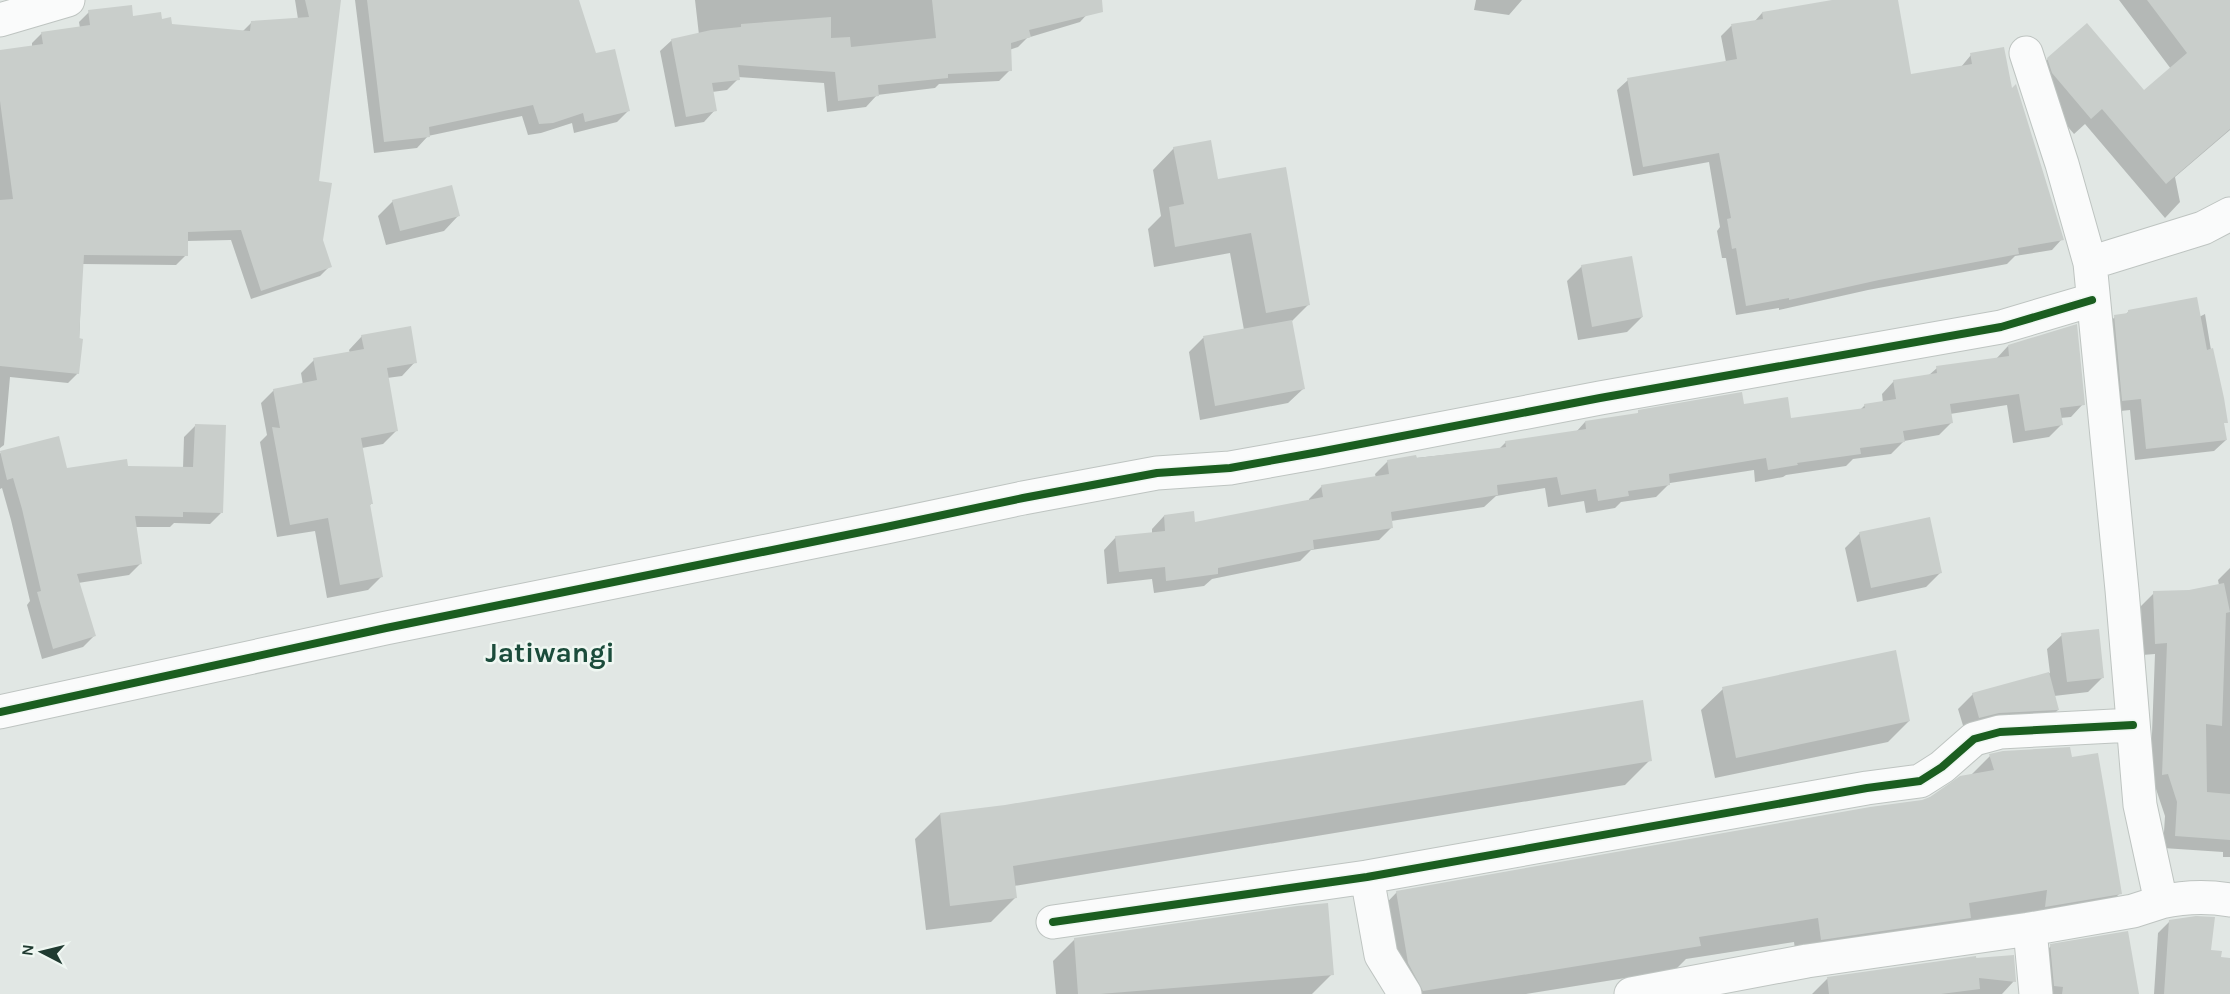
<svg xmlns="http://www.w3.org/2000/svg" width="2230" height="994" font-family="Karla,sans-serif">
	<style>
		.shadow { fill: #0003 }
		.building { fill: #c9cecb }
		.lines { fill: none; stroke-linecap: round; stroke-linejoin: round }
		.minor-casing { stroke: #bec4c1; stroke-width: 35 }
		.minor { stroke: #fafbfb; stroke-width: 33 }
		.cycleway-casing { stroke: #eff7f2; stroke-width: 11 }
		.cycleway { stroke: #1b5e20; stroke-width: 8 }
		.labels { text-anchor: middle; stroke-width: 5; stroke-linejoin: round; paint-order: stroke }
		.district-label { font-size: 28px; font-weight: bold; fill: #1b4c3b; stroke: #eff7f2 }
	</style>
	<rect width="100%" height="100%" fill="#e1e7e4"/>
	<path class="shadow" d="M 295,0 L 340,0 L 317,182 L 321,240 L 330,266 L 320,276 L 251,299 L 231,240 L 187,241 L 186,255 L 176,265 L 82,264 L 78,373 L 68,383 L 10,377 L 4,445 L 0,448 L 0,51 L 32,47 L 32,43 L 42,33 L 80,28 L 79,22 L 89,12 L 161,20 L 170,25 L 242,32 L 252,22 L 298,19 Z
		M 355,0 L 577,0 L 595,55 L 628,111 L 617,122 L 574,133 L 572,123 L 541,133 L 528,135 L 522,116 L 428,136 L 417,148 L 374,153 Z
		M 695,0 L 1089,0 L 1091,10 L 1080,22 L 1027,38 L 1018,47 L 1009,50 L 1010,70 L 999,81 L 939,84 L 935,88 L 877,95 L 866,107 L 827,112 L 824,83 L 738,77 L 738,79 L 727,90 L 712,92 L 715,110 L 704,122 L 675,127 L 660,51 L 672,40 L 699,35 Z
		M 1476,0 L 1522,0 L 1509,15 L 1474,10 Z
		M 1838,0 L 1897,0 L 1910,76 L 1961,67 L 1971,55 L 2011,91 L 2062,239 L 2052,250 L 2015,256 L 2007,264 L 1868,290 L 1779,310 L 1779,308 L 1736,315 L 1726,258 L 1722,258 L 1717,231 L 1720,227 L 1709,162 L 1633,176 L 1617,90 L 1628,80 L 1726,62 L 1721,36 L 1731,26 L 1754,22 L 1762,13 Z
		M 2119,0 L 2230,0 L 2230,130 L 2175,177 L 2180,202 L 2165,218 L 2085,124 L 2074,134 L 2036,89 L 2032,75 L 2048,59 L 2144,92 L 2171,69 Z
		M 1174,148 L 1217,180 L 1309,304 L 1291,322 L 1303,389 L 1288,403 L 1200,420 L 1189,352 L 1203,338 L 1244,330 L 1230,253 L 1154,267 L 1148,229 L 1161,216 L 1153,170 Z
		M 393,201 L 458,216 L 444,231 L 386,245 L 378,216 Z
		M 1582,266 L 1642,317 L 1627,332 L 1578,340 L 1567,281 Z
		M 2128,312 L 2199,317 L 2205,314 L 2226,440 L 2214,451 L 2135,460 L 2130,410 L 2111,412 L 2103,328 L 2115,317 L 2125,315 Z
		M 362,336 L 415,362 L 402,376 L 387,378 L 396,431 L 383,444 L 362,448 L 372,503 L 369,506 L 381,577 L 368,590 L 327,598 L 315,531 L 277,537 L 260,442 L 267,435 L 261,403 L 274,390 L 303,385 L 301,373 L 314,360 L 350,353 L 349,350 Z
		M 2008,346 L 2083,404 L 2071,417 L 2060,418 L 2061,425 L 2049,437 L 2013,443 L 2007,405 L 1950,414 L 1951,423 L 1939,435 L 1904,441 L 1891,454 L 1853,459 L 1846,466 L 1786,475 L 1783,477 L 1755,482 L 1754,470 L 1670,483 L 1656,497 L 1621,502 L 1615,508 L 1586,513 L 1584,501 L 1548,507 L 1545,488 L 1496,496 L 1484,507 L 1391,521 L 1392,527 L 1379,540 L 1311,550 L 1300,561 L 1212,579 L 1204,586 L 1154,593 L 1152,579 L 1107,584 L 1104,550 L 1116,537 L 1152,534 L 1152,529 L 1164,516 L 1194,523 L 1309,501 L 1309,499 L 1322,486 L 1376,478 L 1375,474 L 1388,461 L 1499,449 L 1506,442 L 1576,432 L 1585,422 L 1636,415 L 1639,412 L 1743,405 L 1790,420 L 1860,410 L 1865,405 L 1883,403 L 1882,394 L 1894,381 L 1929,375 L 1937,368 L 1996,359 Z
		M 195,426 L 221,513 L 210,524 L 174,523 L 170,527 L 135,527 L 140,564 L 129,575 L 78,583 L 94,636 L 83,647 L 42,659 L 27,605 L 30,601 L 11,520 L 2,488 L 0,489 L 0,453 L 66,470 L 183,468 L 184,437 Z
		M 1860,533 L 1941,572 L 1926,587 L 1857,602 L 1845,548 Z
		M 2230,568 L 2230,857 L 2223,857 L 2223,852 L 2163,848 L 2165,816 L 2155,786 L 2150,787 L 2155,654 L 2142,655 L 2141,606 L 2154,593 L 2189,591 L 2219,585 L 2218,580 Z
		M 2062,635 L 2103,677 L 2088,692 L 2054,696 L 2058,710 L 2043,724 L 1965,732 L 1958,709 L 1973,694 L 2050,673 L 2047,649 Z
		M 1723,689 L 1909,721 L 1888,742 L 1715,778 L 1701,710 Z
		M 1990,756 L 2120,893 L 2096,918 L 1797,964 L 1794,942 L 1686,959 L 1675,970 L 1526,994 L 1387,994 L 1373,917 L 1397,892 L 1923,801 L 1970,776 Z
		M 1650,760 L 1625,785 L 1014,886 L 1016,897 L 991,922 L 926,930 L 915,839 L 940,814 Z
		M 2170,921 L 2220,959 L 2230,960 L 2230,994 L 2154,994 L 2158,933 Z
		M 1075,939 L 1332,974 L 1312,994 L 1056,994 L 1053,961 Z
		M 2051,946 L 2137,994 L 2042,994 L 2039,958 Z
		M 1975,957 L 2014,981 L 2002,994 L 1812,994 L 1827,979 Z"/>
	<path class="building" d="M 305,0 L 341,0 L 319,181 L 332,183 L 323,240 L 332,267 L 261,291 L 241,230 L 188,232 L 188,256 L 84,255 L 79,338 L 83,339 L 79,374 L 0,366 L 0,200 L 13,199 L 0,101 L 0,50 L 43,44 L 41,32 L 90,25 L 88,10 L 132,5 L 133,16 L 161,12 L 162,19 L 171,17 L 172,24 L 250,31 L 251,21 L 309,17 Z
		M 367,0 L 579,0 L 596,53 L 615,49 L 630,111 L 585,122 L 583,113 L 553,123 L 539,124 L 533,105 L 429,127 L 430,137 L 384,142 Z
		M 932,0 L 1102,0 L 1103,12 L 1029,30 L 1031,37 L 1011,43 L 1012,71 L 948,74 L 948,78 L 878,85 L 879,96 L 838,101 L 835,72 L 738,65 L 740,80 L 712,83 L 717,111 L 686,117 L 671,39 L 711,30 L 741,27 L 741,24 L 831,17 L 831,38 L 850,37 L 851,47 L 936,38 Z
		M 1832,0 L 1898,0 L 1911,74 L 1972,64 L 1970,53 L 2004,47 L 2012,88 L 2016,84 L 2064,240 L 2018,248 L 2019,254 L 1879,280 L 1789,300 L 1789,298 L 1746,306 L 1736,248 L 1732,249 L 1727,219 L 1731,218 L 1719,153 L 1643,167 L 1627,78 L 1737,59 L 1731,24 L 1763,19 L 1762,12 Z
		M 2147,0 L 2230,0 L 2230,129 L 2166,184 L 2102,109 L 2091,119 L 2052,73 L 2047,58 L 2087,23 L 2144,90 L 2187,53 Z
		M 1211,140 L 1218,179 L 1286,167 L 1310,305 L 1266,313 L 1251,233 L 1175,247 L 1169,207 L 1184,204 L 1173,147 Z
		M 452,185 L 460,216 L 400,231 L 392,200 Z
		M 1632,256 L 1643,317 L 1592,327 L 1581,265 Z
		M 2197,297 L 2207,350 L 2213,348 L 2224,398 L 2228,423 L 2224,423 L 2227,440 L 2146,449 L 2141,399 L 2122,401 L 2114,315 L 2128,313 L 2128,310 Z
		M 1292,320 L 1305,389 L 1215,406 L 1203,336 Z
		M 2077,324 L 2085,405 L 2060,408 L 2063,425 L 2025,431 L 2019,394 L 1950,404 L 1953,423 L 1903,431 L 1905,442 L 1860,448 L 1861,454 L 1797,463 L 1798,465 L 1768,470 L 1766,458 L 1669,474 L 1670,485 L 1628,491 L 1629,496 L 1598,501 L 1596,489 L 1561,495 L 1557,477 L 1497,485 L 1498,495 L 1391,512 L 1393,528 L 1313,540 L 1314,549 L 1218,568 L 1218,574 L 1166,581 L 1165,567 L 1119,572 L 1115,536 L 1165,531 L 1164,515 L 1194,511 L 1195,522 L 1323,497 L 1321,485 L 1389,474 L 1387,460 L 1416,455 L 1417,458 L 1506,447 L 1505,441 L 1586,429 L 1585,421 L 1638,413 L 1638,410 L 1742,392 L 1744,404 L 1788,397 L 1791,418 L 1865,408 L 1864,404 L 1896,399 L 1893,380 L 1937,373 L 1936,366 L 2009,356 L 2008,345 Z
		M 411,326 L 417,363 L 387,368 L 398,431 L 361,438 L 373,504 L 370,504 L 383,577 L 340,585 L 328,518 L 290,525 L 272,427 L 280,428 L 273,389 L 317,380 L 313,358 L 364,349 L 361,335 Z
		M 195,424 L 226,425 L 223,513 L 183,512 L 183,517 L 135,516 L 142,564 L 77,574 L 96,636 L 53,649 L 37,592 L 41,591 L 22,509 L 13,478 L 7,480 L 0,451 L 59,436 L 67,468 L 127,459 L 128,466 L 193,467 Z
		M 1930,517 L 1942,573 L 1871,588 L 1859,532 Z
		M 2224,583 L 2230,612 L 2226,613 L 2222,726 L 2206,724 L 2207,792 L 2230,794 L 2230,840 L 2175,836 L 2177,802 L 2168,774 L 2162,775 L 2167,643 L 2155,644 L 2153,591 L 2189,590 Z
		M 2099,629 L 2104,678 L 2067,682 L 2061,633 Z
		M 1896,650 L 1910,721 L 1736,758 L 1722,687 Z
		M 2049,672 L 2059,710 L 1999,713 L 1979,718 L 1972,693 Z
		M 1643,700 L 1652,761 L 1013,866 L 1017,898 L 950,906 L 940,813 L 1005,805 Z
		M 2070,747 L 2072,757 L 2098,753 L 2122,894 L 2045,907 L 2047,890 L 1969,903 L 1971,918 L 1821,940 L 1818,918 L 1699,937 L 1701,946 L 1423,991 L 1408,963 L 1396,891 L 1870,807 L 1922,800 L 1930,797 L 1960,776 L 1994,770 L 1989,754 L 2003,751 Z
		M 1328,903 L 1334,975 L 1100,994 L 1078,994 L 1074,938 L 1297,906 Z
		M 2196,916 L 2215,917 L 2211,950 L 2222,951 L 2221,957 L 2230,958 L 2230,994 L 2164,994 L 2169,920 Z
		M 2128,931 L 2139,994 L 2062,994 L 2063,987 L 2054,986 L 2050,944 Z
		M 2014,955 L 2016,982 L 1979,978 L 1980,989 L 1941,994 L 1829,994 L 1827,977 L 1976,956 L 1976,958 Z"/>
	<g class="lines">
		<g class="minor-casing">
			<path id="minor" d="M 0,20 L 68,0
				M 2026,53 L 2062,164 L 2090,263 L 2122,590 L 2140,805 L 2161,902 C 2184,897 2206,896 2230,900
				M 2090,263 L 2203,228 L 2230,214
				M 0,712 L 386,628 L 886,527 L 1023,498 L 1157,473 L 1230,468 L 1319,452 L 1600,398 L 2001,327 L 2092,300
				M 1367,877 L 1381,955 L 1405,994
				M 1053,922 L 1367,877 L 1867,788 L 1920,781 L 1942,767 L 1974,739 L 2000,732 L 2133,725
				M 2030,929 L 2036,994
				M 1631,994 L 1807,961 L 2030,929 L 2133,911 L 2161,902"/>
		</g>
		<use href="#minor" class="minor"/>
		<g class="cycleway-casing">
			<path id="cycleway" d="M 0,712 L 386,628 L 886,527 L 1023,498 L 1157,473 L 1230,468 L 1319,452 L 1600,398 L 2001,327 L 2092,300
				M 1053,922 L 1367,877 L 1867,788 L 1920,781 L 1942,767 L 1974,739 L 2000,732 L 2133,725"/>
		</g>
		<use href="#cycleway" class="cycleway"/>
	</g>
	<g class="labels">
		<g class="district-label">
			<text x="550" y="662">Jatiwangi</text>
		</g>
	</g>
	<g transform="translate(42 952) rotate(277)" stroke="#eff7f2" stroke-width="4.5" paint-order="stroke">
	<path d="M0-4.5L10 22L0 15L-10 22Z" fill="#1f3a30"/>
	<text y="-9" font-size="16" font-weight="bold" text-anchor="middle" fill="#1f3a30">N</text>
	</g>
</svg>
